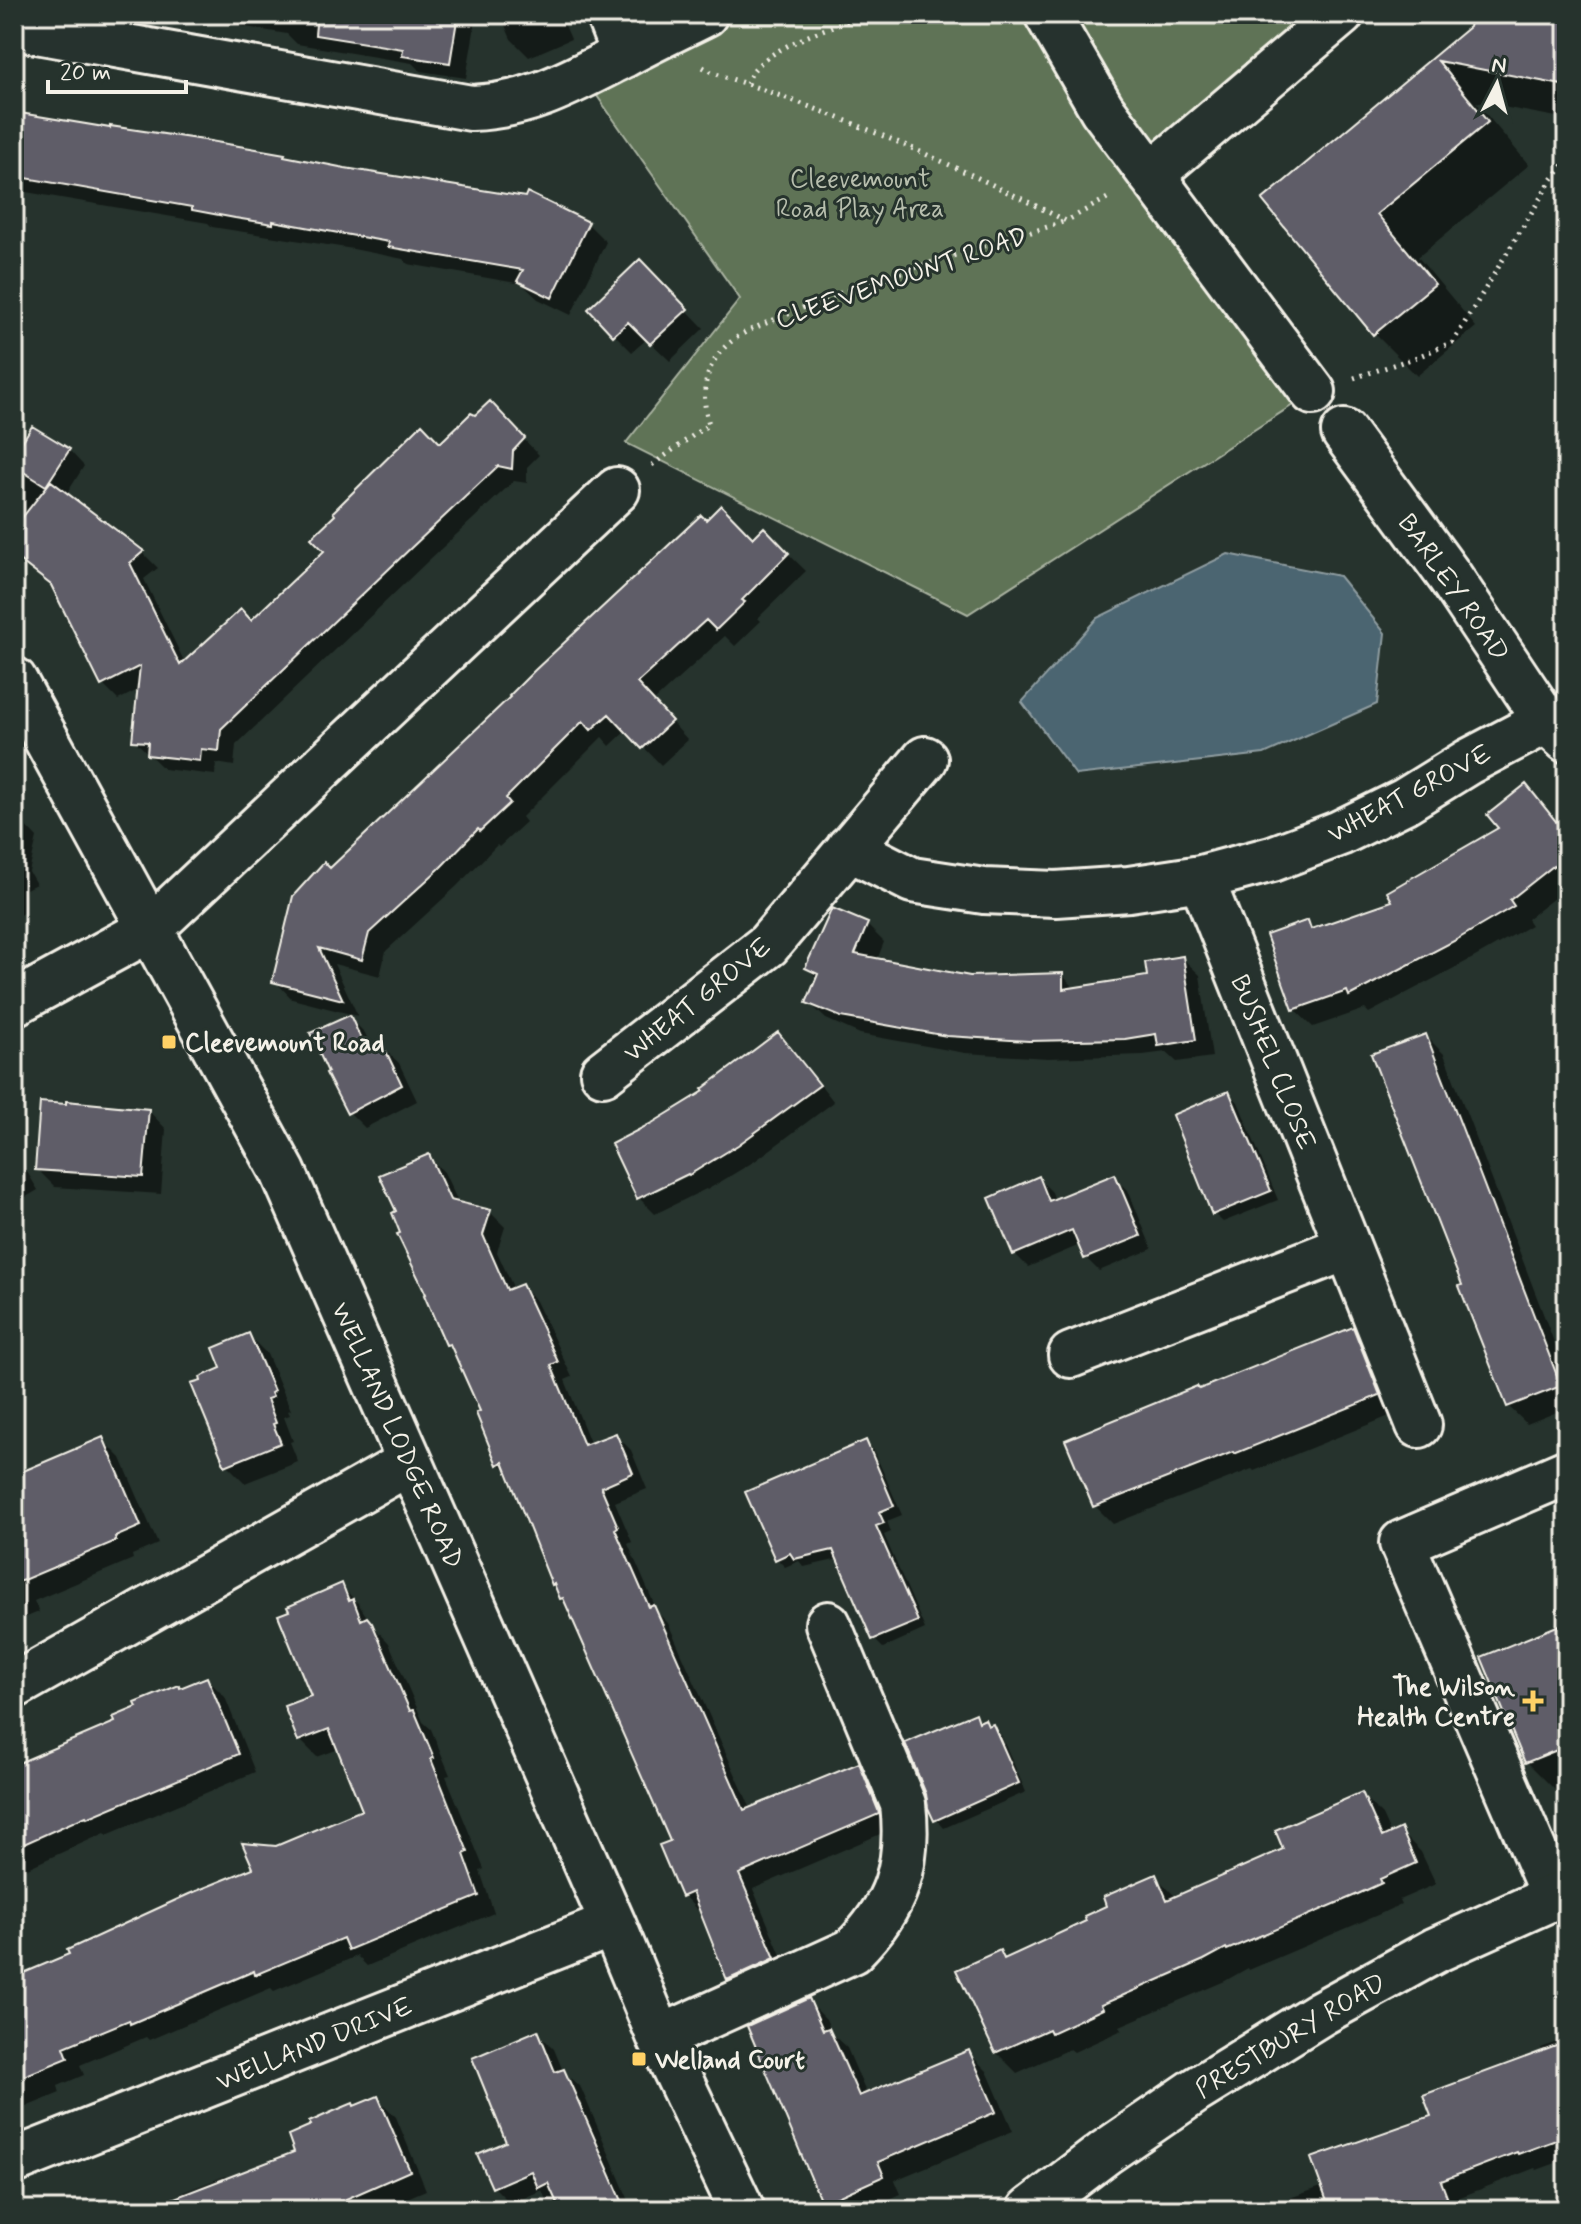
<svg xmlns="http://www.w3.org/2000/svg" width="1581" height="2224" font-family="Mynerve,sans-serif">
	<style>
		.green { fill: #5e7357; stroke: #a9b2a0; stroke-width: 2 }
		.water { fill: #4c6571; stroke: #8f9da1; stroke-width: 2 }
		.shadow { fill: #0007; fill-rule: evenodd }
		.building { fill: #5e5d68; stroke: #f4f1e8; stroke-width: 2 }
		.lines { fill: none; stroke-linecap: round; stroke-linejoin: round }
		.minor-casing { stroke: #f4f1e8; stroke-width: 50 }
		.major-casing { stroke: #f4f1e8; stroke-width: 50 }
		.path { stroke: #f4f1e8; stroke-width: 5; stroke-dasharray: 2 6; stroke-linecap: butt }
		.minor { stroke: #26332d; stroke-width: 44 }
		.major { stroke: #26332d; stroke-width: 44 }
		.poi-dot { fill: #ffd166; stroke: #26332d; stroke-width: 3 }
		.labels { text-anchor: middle; stroke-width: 6; stroke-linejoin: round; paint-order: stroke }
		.park-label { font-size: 26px; fill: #b8bfae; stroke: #26332d }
		.street-label { font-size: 26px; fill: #f4f1e8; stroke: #26332d }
		.poi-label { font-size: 26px; font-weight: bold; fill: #f4f1e8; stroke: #26332d; text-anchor: start }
	</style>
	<rect width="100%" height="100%" fill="#26332d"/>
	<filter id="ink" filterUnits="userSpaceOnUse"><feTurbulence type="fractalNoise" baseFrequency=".0125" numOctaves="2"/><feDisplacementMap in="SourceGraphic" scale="16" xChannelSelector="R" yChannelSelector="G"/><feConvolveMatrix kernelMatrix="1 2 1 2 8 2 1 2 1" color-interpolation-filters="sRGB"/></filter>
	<g filter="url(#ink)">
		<path class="green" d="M 714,14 L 1341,14 L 1151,175 L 1313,392 L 968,614 L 626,443 L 740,299 L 583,76 Z"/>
		<path class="water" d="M 1228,554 L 1339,576 L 1385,633 L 1377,704 L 1264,754 L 1076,775 L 1022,702 L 1097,618 Z"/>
		<path class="shadow" d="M 168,14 L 477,14 L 466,78 L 420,71 L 412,63 L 297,44 L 287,34 Z
			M 500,14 L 560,14 L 571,39 L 529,57 L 511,39 Z
			M 1474,14 L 1567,14 L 1567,119 L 1476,102 L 1529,165 L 1418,257 L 1476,327 L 1417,376 L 1375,334 L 1265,201 L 1471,28 Z
			M 14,114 L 588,224 L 606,242 L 571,315 L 538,299 L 522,284 L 408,264 L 403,259 L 353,249 L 212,227 L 208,223 L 14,190 Z
			M 658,280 L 704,328 L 670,361 L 647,339 L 632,352 L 614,334 Z
			M 490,404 L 539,455 L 527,467 L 527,483 L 514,481 L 428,561 L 236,745 L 234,766 L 216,763 L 215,775 L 164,769 L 134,740 L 140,689 L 118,700 L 103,685 L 55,588 L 14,557 L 14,450 L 69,450 L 84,466 L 66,495 L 143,553 L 158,568 L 144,579 L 185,663 L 252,623 L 440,445 Z
			M 764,530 L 806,571 L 758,618 L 761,621 L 735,646 L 725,636 L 653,702 L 688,740 L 661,765 L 627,730 L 610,746 L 602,737 L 522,817 L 526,822 L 499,847 L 497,845 L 457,886 L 386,951 L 380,976 L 334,964 L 358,1016 L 292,999 L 275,981 L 330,871 Z
			M 1525,786 L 1543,804 L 1567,834 L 1567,888 L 1527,919 L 1531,925 L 1475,957 L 1369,1013 L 1365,1009 L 1313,1027 L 1294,1009 L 1307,923 L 1315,930 L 1395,902 L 1501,828 Z
			M 14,818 L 19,819 L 37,838 L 29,872 L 36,884 L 26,889 L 23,913 L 18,916 L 14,932 Z
			M 867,925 L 884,942 L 877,960 L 970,978 L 1062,975 L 1076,989 L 1149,978 L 1182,958 L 1200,975 L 1212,1057 L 1177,1062 L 1166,1052 L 1143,1055 L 1048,1058 L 965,1053 L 860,1034 L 826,1019 L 808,1002 L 818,979 L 807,968 Z
			M 1567,996 L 1567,1014 L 1560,999 Z
			M 349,1017 L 365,1033 L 372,1049 L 378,1050 L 383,1048 L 399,1063 L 417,1101 L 365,1128 L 349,1112 Z
			M 778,1035 L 794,1051 L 834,1102 L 755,1161 L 707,1190 L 706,1189 L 655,1214 L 639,1198 L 653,1125 L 707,1092 ZM 697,1168 L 698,1171 L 643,1198 L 643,1194 Z
			M 1426,1036 L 1444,1054 L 1567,1376 L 1567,1408 L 1527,1424 L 1508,1406 L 1465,1286 Z
			M 1229,1093 L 1238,1102 L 1278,1200 L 1223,1222 L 1214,1214 Z
			M 148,1110 L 166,1129 L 161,1194 L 55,1187 L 37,1169 Z
			M 14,1150 L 38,1190 L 14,1204 Z
			M 429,1157 L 444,1172 L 459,1204 L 490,1212 L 505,1227 L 497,1252 L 514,1289 L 521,1286 L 536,1301 L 572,1377 L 565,1380 L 591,1445 L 616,1435 L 631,1450 L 647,1489 L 615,1502 L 632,1542 L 628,1544 L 658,1613 L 668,1623 L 751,1809 L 858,1765 L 873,1780 L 892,1829 L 753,1889 L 789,1974 L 744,1994 L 729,1979 L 701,1909 L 698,1911 L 683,1895 L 673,1842 L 569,1605 L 562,1598 L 509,1474 L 499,1463 L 483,1412 L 455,1351 L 448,1344 Z
			M 1115,1177 L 1128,1190 L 1152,1249 L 1099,1271 L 1086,1258 L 1080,1245 L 1028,1267 L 1015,1254 L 1039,1179 L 1052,1192 L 1055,1201 Z
			M 1352,1329 L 1371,1347 L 1397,1413 L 1254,1471 L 1252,1469 L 1113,1524 L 1095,1506 L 1199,1390 Z
			M 249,1336 L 267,1354 L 291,1410 L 288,1411 L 290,1415 L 284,1417 L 293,1441 L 290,1442 L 298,1462 L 245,1483 L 227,1465 L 204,1382 L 223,1369 Z
			M 103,1440 L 121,1458 L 158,1544 L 132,1555 L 133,1559 L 34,1601 L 39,1612 L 14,1622 L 14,1478 Z
			M 866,1443 L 874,1451 L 902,1515 L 887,1521 L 891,1532 L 884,1535 L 925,1629 L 883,1648 L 874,1639 L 839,1559 L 804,1567 L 799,1561 L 785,1567 L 777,1559 Z
			M 341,1586 L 358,1603 L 372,1625 L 389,1643 L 423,1722 L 431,1729 L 450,1775 L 446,1776 L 484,1869 L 480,1871 L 494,1913 L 367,1966 L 357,1956 L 274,1991 L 271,1988 L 149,2040 L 146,2037 L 80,2065 L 84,2075 L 58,2086 L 60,2093 L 21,2109 L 17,2105 L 14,2107 L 14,1979 L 71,1955 L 256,1869 L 276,1848 L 365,1811 L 339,1749 L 317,1757 L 300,1740 L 314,1697 Z
			M 1567,1624 L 1567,1795 L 1562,1797 L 1527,1762 Z
			M 207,1679 L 225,1697 L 255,1772 L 107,1835 L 105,1833 L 14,1874 L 14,1772 Z
			M 975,1715 L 982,1723 L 985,1722 L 990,1727 L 992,1727 L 1001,1735 L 1026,1792 L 944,1828 L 936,1819 Z
			M 1361,1794 L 1382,1815 L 1391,1835 L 1400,1831 L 1421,1852 L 1436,1884 L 1399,1900 L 1401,1904 L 1380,1914 L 1249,1970 L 1248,1968 L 1225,1981 L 1120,2026 L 1122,2030 L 1074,2052 L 1070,2049 L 1017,2073 L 996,2052 L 999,1953 L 1006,1960 L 1089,1922 L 1109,1907 L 1156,1877 L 1177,1898 L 1286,1850 Z
			M 808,2001 L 826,2019 L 833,2035 L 847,2048 L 867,2095 L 969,2053 L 987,2071 L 1013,2131 L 895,2180 L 901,2194 L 865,2210 L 831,2210 L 823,2202 Z
			M 537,2032 L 554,2049 L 563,2071 L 581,2088 L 633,2210 L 550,2210 L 542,2190 L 511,2204 L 494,2187 L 480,2155 L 509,2143 Z
			M 1567,2038 L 1567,2159 L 1537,2170 L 1535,2168 L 1458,2198 L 1462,2210 L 1255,2210 L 1324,2186 L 1434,2117 L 1543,2053 L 1541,2048 Z
			M 378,2099 L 396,2117 L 426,2190 L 379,2210 L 162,2210 L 183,2198 L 181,2193 L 225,2176 L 229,2179 L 297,2153 L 355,2108 Z"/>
		<path class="building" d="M 317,14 L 458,14 L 450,63 L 402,56 L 403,49 L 315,35 Z
			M 1472,14 L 1567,14 L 1567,86 L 1438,61 L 1488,122 L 1377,214 L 1435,284 L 1373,335 L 1262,200 L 1469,27 Z
			M 14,112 L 110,128 L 110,126 L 204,140 L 285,154 L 284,156 L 345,168 L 525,197 L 527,192 L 589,222 L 552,298 L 517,281 L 523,270 L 388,247 L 389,242 L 333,232 L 273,221 L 273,224 L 235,218 L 192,210 L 192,207 L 14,176 Z
			M 640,259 L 688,309 L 650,344 L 628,322 L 613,336 L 588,309 Z
			M 490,401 L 525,438 L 513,451 L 512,469 L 498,466 L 413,546 L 221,729 L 219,751 L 201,749 L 200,761 L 147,755 L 148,742 L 132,741 L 140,666 L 101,686 L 51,585 L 14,556 L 14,528 L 51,481 L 144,551 L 130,563 L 180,665 L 241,609 L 251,620 L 324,551 L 311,538 L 335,515 L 333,512 L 422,424 L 440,443 L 471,413 L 475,415 Z
			M 32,426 L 70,449 L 46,486 L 14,466 L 14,455 Z
			M 721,505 L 753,538 L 764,527 L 789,553 L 742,600 L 745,602 L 716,630 L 706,620 L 637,683 L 672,721 L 642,749 L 609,714 L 591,730 L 583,721 L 506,798 L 510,803 L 480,831 L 478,829 L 439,869 L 369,933 L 362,960 L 319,948 L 343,1000 L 272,982 L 293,896 L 324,862 L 330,868 L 510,697 L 509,696 L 535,670 L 701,515 L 706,520 Z
			M 1526,784 L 1567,835 L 1567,855 L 1510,900 L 1514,906 L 1456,940 L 1349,996 L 1347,991 L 1293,1010 L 1266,935 L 1308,920 L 1311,929 L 1392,901 L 1387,892 L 1498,828 L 1487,815 Z
			M 832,908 L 868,923 L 855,954 L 970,976 L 1063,973 L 1063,989 L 1147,976 L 1145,962 L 1183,956 L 1196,1040 L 1158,1046 L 1156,1034 L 1125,1039 L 1029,1041 L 947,1036 L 841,1017 L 806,1003 L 818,974 L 805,968 Z
			M 350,1015 L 366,1050 L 376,1045 L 378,1048 L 383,1045 L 402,1085 L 347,1114 L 326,1073 L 328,1072 L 310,1033 Z
			M 778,1032 L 820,1085 L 738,1145 L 689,1175 L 688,1174 L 637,1199 L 611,1144 L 652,1123 L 704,1091 L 702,1089 Z
			M 1426,1034 L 1561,1386 L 1507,1407 L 1459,1286 L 1462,1285 L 1371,1054 Z
			M 1229,1091 L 1271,1191 L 1212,1215 L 1172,1115 Z
			M 66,1101 L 149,1109 L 143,1177 L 35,1170 L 40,1102 L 66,1104 Z
			M 429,1154 L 450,1200 L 491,1210 L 483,1235 L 507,1290 L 522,1284 L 558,1362 L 551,1365 L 584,1445 L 616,1433 L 633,1473 L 601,1487 L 618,1527 L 615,1529 L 649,1607 L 654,1605 L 744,1810 L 859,1763 L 878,1810 L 879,1814 L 739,1874 L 775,1958 L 727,1980 L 692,1892 L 681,1897 L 659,1845 L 670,1841 L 563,1598 L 560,1599 L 554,1584 L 552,1585 L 503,1462 L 497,1465 L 476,1413 L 480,1411 L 450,1344 L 446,1345 L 424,1295 L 426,1294 L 397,1234 L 400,1233 L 392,1213 L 396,1211 L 379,1175 Z
			M 1115,1174 L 1141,1236 L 1084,1259 L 1072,1230 L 1013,1255 L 989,1198 L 1039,1176 L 1049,1201 Z
			M 1353,1327 L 1380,1395 L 1234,1454 L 1233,1452 L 1093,1507 L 1065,1440 L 1197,1386 L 1199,1389 Z
			M 249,1333 L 274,1391 L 271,1393 L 273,1397 L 267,1399 L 276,1423 L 273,1424 L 281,1443 L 225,1466 L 191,1384 L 201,1381 L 200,1377 L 221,1368 L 213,1348 Z
			M 103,1437 L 141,1526 L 115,1537 L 116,1541 L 14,1584 L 14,1475 Z
			M 866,1440 L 894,1506 L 879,1512 L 884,1523 L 876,1526 L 918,1621 L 872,1640 L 833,1550 L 794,1559 L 790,1553 L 775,1560 L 745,1492 Z
			M 342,1583 L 349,1601 L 353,1599 L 361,1620 L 367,1617 L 372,1623 L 410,1711 L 414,1710 L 434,1758 L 431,1759 L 468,1852 L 464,1854 L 479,1896 L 348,1950 L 343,1938 L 255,1975 L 254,1971 L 130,2024 L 129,2020 L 64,2047 L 68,2058 L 14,2080 L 14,1977 L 69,1954 L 67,1950 L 189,1894 L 253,1868 L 242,1843 L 276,1846 L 362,1810 L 329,1729 L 298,1741 L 284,1706 L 311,1696 L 278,1615 L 289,1611 L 287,1607 Z
			M 1567,1622 L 1567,1746 L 1525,1763 L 1481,1657 Z
			M 207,1677 L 239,1754 L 87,1818 L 86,1816 L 24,1844 L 14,1822 L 14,1765 L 115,1722 L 113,1717 L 137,1707 L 135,1703 L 179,1685 L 180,1688 Z
			M 976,1713 L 979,1722 L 985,1719 L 988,1726 L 993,1724 L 1019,1783 L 934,1821 L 928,1808 L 926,1794 L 905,1743 Z
			M 1362,1792 L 1382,1837 L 1401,1828 L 1416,1863 L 1380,1879 L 1382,1883 L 1358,1894 L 1227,1950 L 1226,1948 L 1204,1960 L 1101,2005 L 1103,2009 L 1051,2033 L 1049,2029 L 995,2053 L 956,1970 L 1000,1950 L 1004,1959 L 1086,1921 L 1084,1916 L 1106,1906 L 1103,1897 L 1156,1874 L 1167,1900 L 1283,1849 L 1275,1830 Z
			M 809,1998 L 823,2030 L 829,2028 L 859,2096 L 969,2050 L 996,2112 L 878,2162 L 884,2176 L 822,2204 L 747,2026 Z
			M 538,2030 L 555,2072 L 564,2069 L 626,2210 L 560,2210 L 548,2183 L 538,2188 L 531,2171 L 492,2188 L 477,2154 L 506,2142 L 472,2058 Z
			M 1567,2042 L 1567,2136 L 1518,2154 L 1517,2152 L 1441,2181 L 1452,2210 L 1330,2210 L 1311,2158 L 1431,2116 L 1423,2095 Z
			M 378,2096 L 410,2171 L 346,2199 L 351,2210 L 152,2210 L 151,2207 L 294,2152 L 288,2135 L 311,2125 L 309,2122 L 334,2111 L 353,2103 L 354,2106 Z"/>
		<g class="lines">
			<g class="minor-casing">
				<path id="minor" d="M 608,14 L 624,55
					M 1047,14 L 1102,109 L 1313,392
					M 14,27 L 471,108 C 530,106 571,82 622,56 C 649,41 677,28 705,14
					M 1151,175 L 1341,14
					M 1344,432 L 1450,577 L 1546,721 L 1567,740
					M 14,680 L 283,1172 L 613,1924 L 660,2038 L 742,2210
					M 849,848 L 912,880 L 984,891 L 1056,894 L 1129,889 L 1201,878 L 1272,859 L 1340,833 L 1405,801 L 1468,762 L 1546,721
					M 14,1003 L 150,929 L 617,490
					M 603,1073 L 768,945 L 925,759
					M 1348,1247 L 1419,1425
					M 1071,1355 L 1348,1247 L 1201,878
					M 14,1686 L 410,1462
					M 1554,1897 L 1402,1543 L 1567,1472
					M 660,2038 L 852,1951 C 896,1907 910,1867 903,1804 L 828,1624
					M 14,2161 L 613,1924"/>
			</g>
			<g class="major-casing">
				<path id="major" d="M 1030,2210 L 1106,2152 L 1195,2091 L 1321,2013 L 1436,1950 L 1567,1891"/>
			</g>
			<path class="path" d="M 703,67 L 713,73 C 835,112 952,163 1066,221 L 1111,196
				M 747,84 C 749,80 750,76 752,72 C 770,47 839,23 868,14
				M 1354,378 L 1417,357 L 1453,342 L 1550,182 L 1567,161
				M 652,465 L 709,424 C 701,398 703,372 722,350 C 738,332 765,324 786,315 C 876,276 973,251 1066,221"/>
			<use href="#minor" class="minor"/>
			<use href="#major" class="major"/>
		</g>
	</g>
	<g class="poi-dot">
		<rect x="161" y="1034" width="16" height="16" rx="4"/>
		<path d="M1529 1689h8v8h8v8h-8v8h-8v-8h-8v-8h8z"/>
		<rect x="631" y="2051" width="16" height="16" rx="4"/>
	</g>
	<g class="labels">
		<g class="park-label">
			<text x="860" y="187">Cleevemount<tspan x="860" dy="30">Road Play Area</tspan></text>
		</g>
		<g class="street-label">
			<text transform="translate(901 277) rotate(-19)" y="9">CLEEVEMOUNT ROAD</text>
			<text transform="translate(1454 587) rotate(55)" y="9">BARLEY ROAD</text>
			<text transform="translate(1409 793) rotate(-28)" y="9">WHEAT GROVE</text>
			<text transform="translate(697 999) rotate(-39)" y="9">WHEAT GROVE</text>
			<text transform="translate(1274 1062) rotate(68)" y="9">BUSHEL CLOSE</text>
			<text transform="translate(398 1435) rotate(66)" y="9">WELLAND LODGE ROAD</text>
			<text transform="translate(1290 2035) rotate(-31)" y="9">PRESTBURY ROAD</text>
			<text transform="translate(314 2043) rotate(-22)" y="9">WELLAND DRIVE</text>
		</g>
		<g class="poi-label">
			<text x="185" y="1051">Cleevemount Road</text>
			<text x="1515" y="1695" text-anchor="end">The Wilson<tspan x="1515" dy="30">Health Centre</tspan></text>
			<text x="655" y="2068">Welland Court</text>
		</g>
	</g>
	<rect width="1581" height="2224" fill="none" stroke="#26332d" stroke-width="48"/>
	<rect x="24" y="24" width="1533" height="2176" fill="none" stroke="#f4f1e8" stroke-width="3" filter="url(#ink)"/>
	<g transform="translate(1497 84) rotate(6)" stroke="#26332d" stroke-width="6" paint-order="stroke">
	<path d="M0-6L14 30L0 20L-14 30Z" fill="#f4f1e8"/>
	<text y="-12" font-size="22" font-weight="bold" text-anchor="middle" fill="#f4f1e8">N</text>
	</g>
	<path d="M48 80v12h138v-12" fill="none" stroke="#f4f1e8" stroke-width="4"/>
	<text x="60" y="80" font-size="24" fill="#f4f1e8" stroke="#26332d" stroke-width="6" paint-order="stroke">20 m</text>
</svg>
